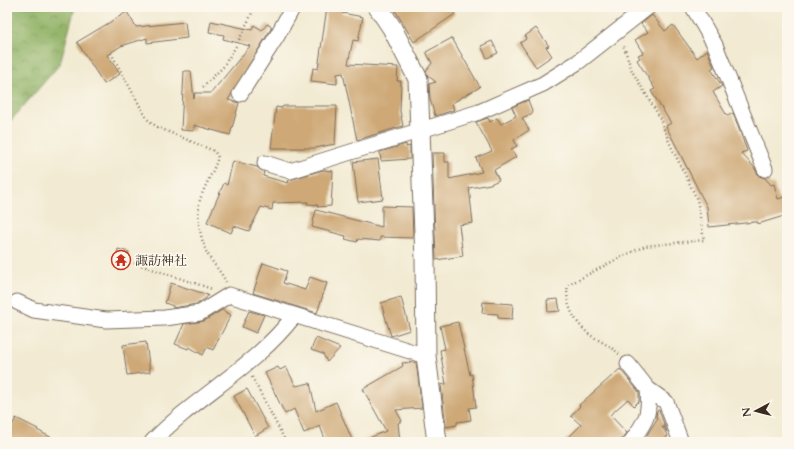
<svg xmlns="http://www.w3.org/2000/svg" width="794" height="449" font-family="Cardo,'Noto Serif JP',serif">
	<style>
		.forest { fill: url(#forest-crowns); stroke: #676f43 }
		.building { fill: #cea876 }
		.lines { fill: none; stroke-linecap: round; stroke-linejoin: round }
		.minor-casing { stroke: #7b6d5d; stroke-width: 17 }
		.tertiary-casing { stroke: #7b6d5d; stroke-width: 21 }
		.path { stroke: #7b6d5d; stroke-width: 2.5; stroke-dasharray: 1 3; stroke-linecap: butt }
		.minor { stroke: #fff; stroke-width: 15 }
		.tertiary { stroke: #fff; stroke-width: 19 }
		.labels { text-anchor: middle; stroke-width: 3.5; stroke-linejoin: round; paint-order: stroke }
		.poi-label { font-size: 13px; fill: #3b2a1e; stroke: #fbf7ec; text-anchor: start }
	</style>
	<defs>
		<pattern id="forest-crowns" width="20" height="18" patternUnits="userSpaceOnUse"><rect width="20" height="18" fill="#93b468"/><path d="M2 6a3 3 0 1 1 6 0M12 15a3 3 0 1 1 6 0" fill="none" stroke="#799355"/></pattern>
	</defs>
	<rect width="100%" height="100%" fill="#fbf7ec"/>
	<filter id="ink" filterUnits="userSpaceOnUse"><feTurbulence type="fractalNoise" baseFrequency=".025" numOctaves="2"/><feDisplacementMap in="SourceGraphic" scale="8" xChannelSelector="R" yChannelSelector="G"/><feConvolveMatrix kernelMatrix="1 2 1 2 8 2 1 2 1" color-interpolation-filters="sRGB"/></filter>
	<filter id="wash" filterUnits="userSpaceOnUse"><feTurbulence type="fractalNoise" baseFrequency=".012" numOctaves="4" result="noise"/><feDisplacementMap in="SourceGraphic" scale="16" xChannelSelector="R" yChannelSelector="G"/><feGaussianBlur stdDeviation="0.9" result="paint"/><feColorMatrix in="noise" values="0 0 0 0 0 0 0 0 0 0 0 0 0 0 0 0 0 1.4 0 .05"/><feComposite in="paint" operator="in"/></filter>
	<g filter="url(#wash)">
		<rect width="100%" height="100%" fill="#f2ead2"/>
		<path class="forest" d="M 7,7 L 75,7 L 60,64 L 7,125 Z"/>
		<g id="blocks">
			<path class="building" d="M 327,7 L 343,7 L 342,13 L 363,17 L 358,41 L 353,40 L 348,64 L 398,67 L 397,81 L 401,81 L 400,111 L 403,126 L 357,140 L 343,73 L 337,74 L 337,84 L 311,81 L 313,68 L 318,69 Z
				M 393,7 L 450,7 L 455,14 L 414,42 Z
				M 127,12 L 136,27 L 185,22 L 187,38 L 147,43 L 147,38 L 121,46 L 107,55 L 120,74 L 104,84 L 77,42 Z
				M 652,15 L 665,31 L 673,25 L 697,58 L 707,50 L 714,67 L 711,69 L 722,86 L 713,92 L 727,116 L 733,113 L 747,151 L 741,153 L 754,167 L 759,176 L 765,178 L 771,185 L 774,184 L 778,199 L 787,196 L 787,215 L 758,224 L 758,222 L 754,222 L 709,227 L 707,207 L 666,126 L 671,123 L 651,91 L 655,89 L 637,60 L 640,58 L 638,55 L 643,53 L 635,40 L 648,32 L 641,24 Z
				M 211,21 L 252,30 L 254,25 L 262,30 L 267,24 L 272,27 L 228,100 L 239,103 L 230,135 L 194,125 L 194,131 L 181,130 L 184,71 L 191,71 L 194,99 L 195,93 L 211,93 L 250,46 L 223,39 L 224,35 L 209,32 Z
				M 536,28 L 549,46 L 546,47 L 552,56 L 536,67 L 520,43 L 526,39 L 525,36 Z
				M 452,38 L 480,87 L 452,103 L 454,110 L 435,116 L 430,99 L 429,84 L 436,82 L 428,76 L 426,71 L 432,63 L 426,52 Z
				M 492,41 L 498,53 L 487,58 L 481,46 Z
				M 528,100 L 533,113 L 522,118 L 529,130 L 514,140 L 517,146 L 511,149 L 516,157 L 494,170 L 499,180 L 490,184 L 469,188 L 473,223 L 459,225 L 463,256 L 436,260 L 432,153 L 445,153 L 445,162 L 449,162 L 449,179 L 482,172 L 476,158 L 492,151 L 476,122 L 488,118 L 490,122 L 497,118 L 501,124 L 516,116 L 512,107 Z
				M 283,106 L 337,106 L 335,144 L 315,148 L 271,148 L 276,107 L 282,108 Z
				M 406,144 L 406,147 L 410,146 L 410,159 L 381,161 L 380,152 Z
				M 378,159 L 383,199 L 358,202 L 353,162 Z
				M 233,161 L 257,167 L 264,172 L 263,176 L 288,183 L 289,180 L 323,170 L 333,171 L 331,206 L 317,207 L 318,205 L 307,204 L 308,202 L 273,203 L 272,210 L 261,207 L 249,231 L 234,226 L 231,233 L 207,222 L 224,183 L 227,185 Z
				M 382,206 L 412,207 L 413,238 L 380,237 L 380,241 L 358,239 L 357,242 L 345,239 L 346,236 L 312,227 L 316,210 L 382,227 Z
				M 118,249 L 129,252 L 126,264 L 115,261 Z
				M 263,263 L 287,271 L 283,283 L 305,290 L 310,277 L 327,283 L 317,313 L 253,293 Z
				M 171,283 L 208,295 L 206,298 L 197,304 L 173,308 L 173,306 L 165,303 Z
				M 401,297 L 410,330 L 391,336 L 381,303 Z
				M 558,299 L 560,311 L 548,312 L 547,300 Z
				M 483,302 L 513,304 L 512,319 L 498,318 L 498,314 L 482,313 Z
				M 222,310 L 231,315 L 213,350 L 207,347 L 203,355 L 189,347 L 188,349 L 175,344 L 184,324 L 204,321 Z
				M 249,311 L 264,315 L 256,333 L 242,327 Z
				M 458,322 L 470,375 L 472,374 L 476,407 L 469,408 L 471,420 L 457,422 L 457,425 L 446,427 L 441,385 L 446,384 L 440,350 L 445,349 L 440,326 Z
				M 316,338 L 340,348 L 327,362 L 323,354 L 311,350 Z
				M 146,342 L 150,372 L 127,375 L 123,345 Z
				M 416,362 L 422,408 L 396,410 L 402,421 L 398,423 L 400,442 L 359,442 L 386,431 L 363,389 L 403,366 L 402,363 Z
				M 278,367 L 280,370 L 286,367 L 296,386 L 310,383 L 316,411 L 336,402 L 353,442 L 326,442 L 320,426 L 304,433 L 294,409 L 285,414 L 265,373 Z
				M 620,369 L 639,392 L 639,401 L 634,406 L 628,399 L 610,415 L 627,433 L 623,438 L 619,442 L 564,442 L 581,425 L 571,416 L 580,406 L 579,405 Z
				M 247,389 L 268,428 L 255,436 L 234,396 Z
				M 659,410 L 667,432 L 664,427 L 662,427 L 668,436 L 661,442 L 653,442 L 647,435 L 657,419 L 656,416 L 657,411 Z
				M 16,418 L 38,429 L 37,430 L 60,442 L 7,442 L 7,435 Z"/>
		</g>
	</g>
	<g filter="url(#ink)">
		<use href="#blocks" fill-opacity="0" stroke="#7b6d5d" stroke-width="1"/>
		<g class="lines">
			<g class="minor-casing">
				<path id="minor" d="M 693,7 L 715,45 L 765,169
					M 240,94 L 277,36 L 293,7
					M 265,163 L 290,171 L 479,112 L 543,84 L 578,62 L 648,7
					M 17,302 L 34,310 L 106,320 L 165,318 L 200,313 L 229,295 L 426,356
					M 628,364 L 648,389 L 666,402 L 681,442
					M 152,442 C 196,396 255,367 294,316
					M 631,442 C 646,421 650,416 648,389"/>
			</g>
			<g class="tertiary-casing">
				<path id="tertiary" d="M 378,7 L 392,28 L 418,79 L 425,259 L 426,356 L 437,442"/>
			</g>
			<path class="path" d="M 111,53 L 147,119 L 157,127 L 214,151 L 218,157 C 214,171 206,183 201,197 C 195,213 200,236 206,251 C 211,262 221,271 226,282
				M 203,87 L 223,67 L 235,48 L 255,7
				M 134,263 L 212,289
				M 619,354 C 611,346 599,341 590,335 C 575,323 564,304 568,285 L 621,257 L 645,246 L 704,240 L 697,199 L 669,142 L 659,116 L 632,71 L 623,44
				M 252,377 L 286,442"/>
			<use href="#minor" class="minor"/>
			<use href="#tertiary" class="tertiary"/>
		</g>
	</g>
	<defs>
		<g id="temple-ring" transform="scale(1)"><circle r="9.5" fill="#fbf7ec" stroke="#c8321e" stroke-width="1.5"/><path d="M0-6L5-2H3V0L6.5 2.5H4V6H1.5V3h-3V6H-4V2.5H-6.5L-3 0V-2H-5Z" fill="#c8321e"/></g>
	</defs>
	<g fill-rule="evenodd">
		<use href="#temple-ring" x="121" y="260"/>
	</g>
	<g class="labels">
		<g class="poi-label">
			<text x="135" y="265">諏訪神社</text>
		</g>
	</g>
	<rect width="794" height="449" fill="none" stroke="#fbf7ec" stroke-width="24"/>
	<g transform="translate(756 411) rotate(263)" stroke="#fbf7ec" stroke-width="3" paint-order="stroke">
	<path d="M0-3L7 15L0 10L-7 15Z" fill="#3b2a1e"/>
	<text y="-6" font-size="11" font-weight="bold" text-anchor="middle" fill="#3b2a1e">N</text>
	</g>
</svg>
